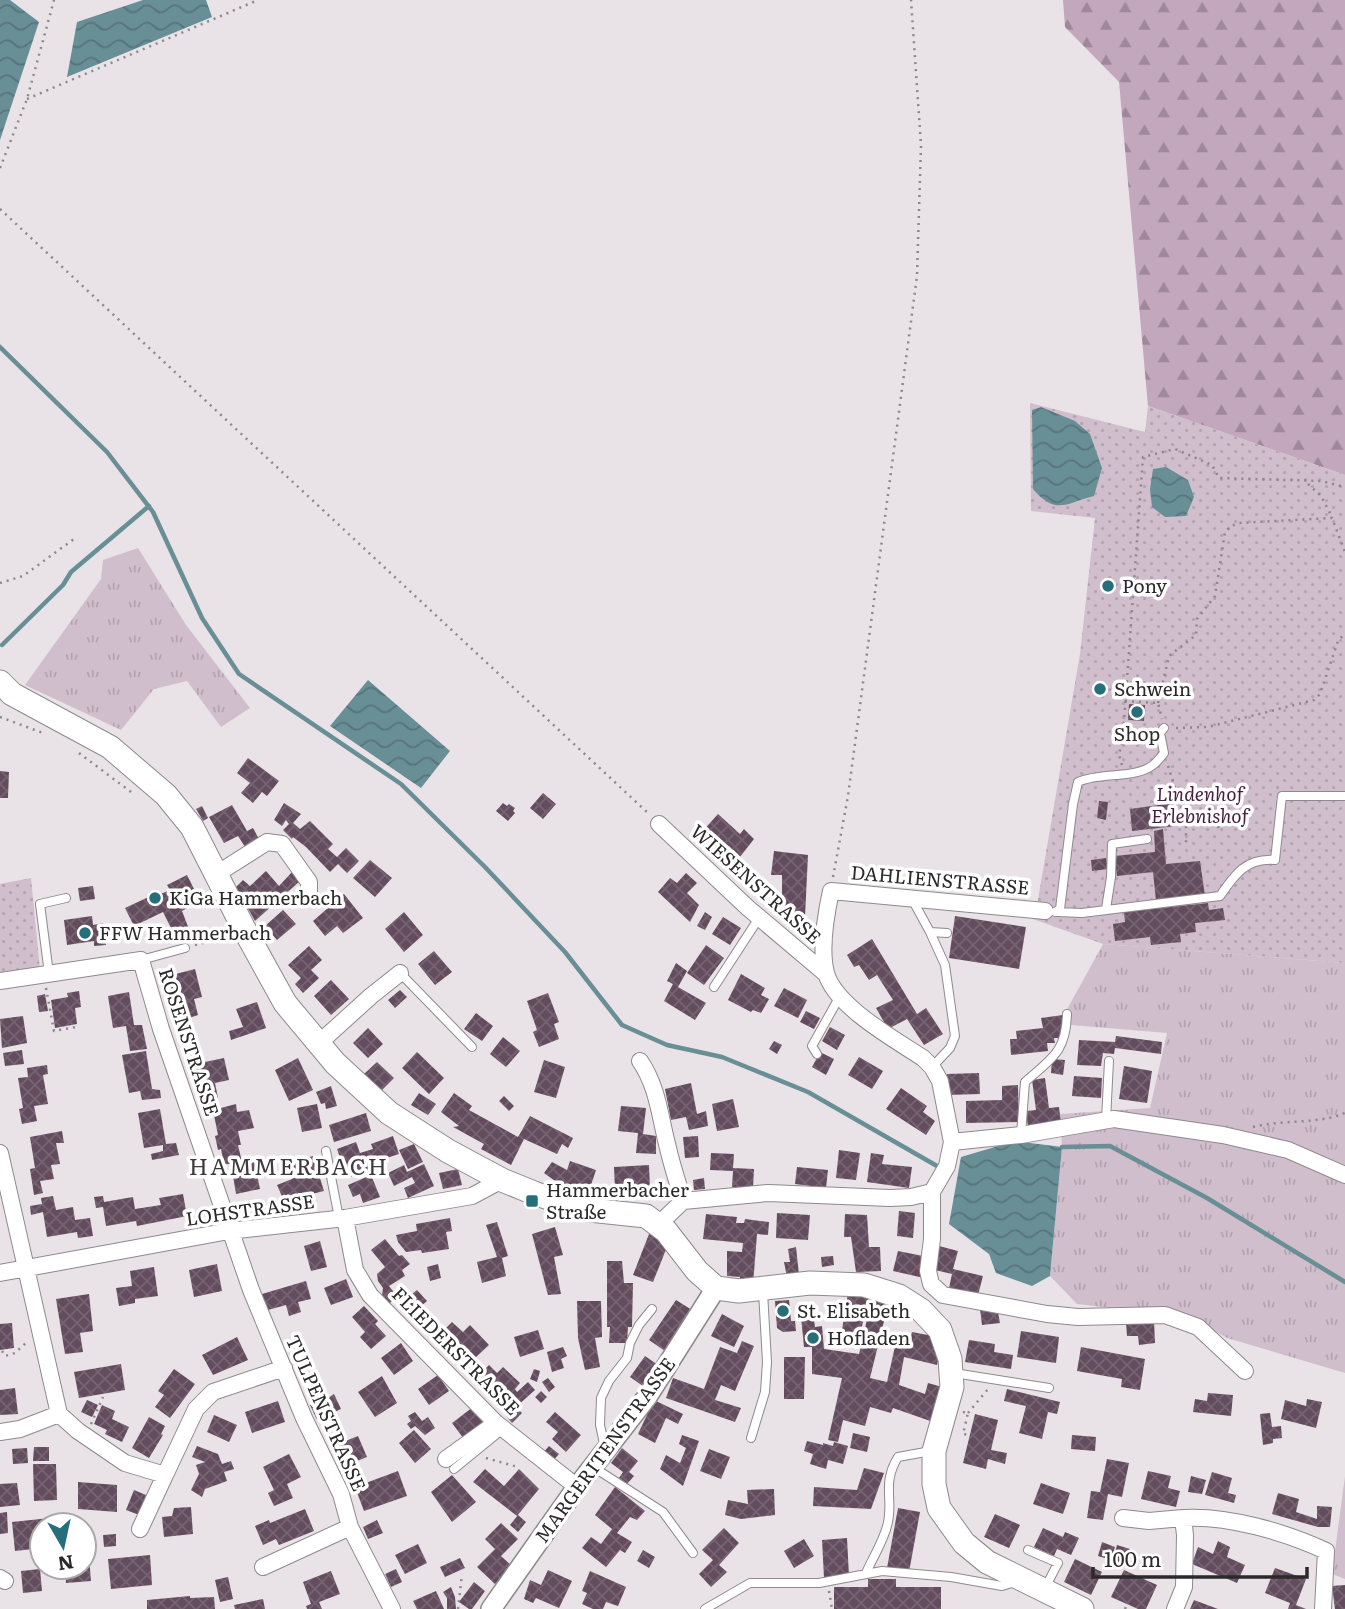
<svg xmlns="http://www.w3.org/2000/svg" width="1345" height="1609" font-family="Literata,serif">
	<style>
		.grass { fill: url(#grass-tufts) }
		.forest { fill: url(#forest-firs) }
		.park { fill: url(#park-dots) }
		.water { fill: url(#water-waves) }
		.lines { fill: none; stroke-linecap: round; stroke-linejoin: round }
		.stream { stroke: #688e96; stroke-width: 4.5 }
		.building { fill: url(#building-cross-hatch) }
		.service-casing { stroke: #8e898c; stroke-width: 10 }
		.minor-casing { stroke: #8e898c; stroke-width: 18 }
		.tertiary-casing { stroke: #8e898c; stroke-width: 22 }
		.secondary-casing { stroke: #8e898c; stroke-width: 25 }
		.path { stroke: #8b878a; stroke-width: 2.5; stroke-dasharray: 2 5; stroke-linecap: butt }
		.service { stroke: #fff; stroke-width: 8 }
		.minor { stroke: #fff; stroke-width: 16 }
		.tertiary { stroke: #fff; stroke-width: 19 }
		.secondary { stroke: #fff; stroke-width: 23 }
		.poi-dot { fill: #276e7b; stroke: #fff; stroke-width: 2.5 }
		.labels { text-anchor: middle; stroke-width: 7; stroke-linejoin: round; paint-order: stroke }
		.poi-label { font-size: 19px; fill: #2b292a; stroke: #fff; text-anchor: start }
		.park-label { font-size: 19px; font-style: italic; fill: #451f3f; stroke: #fff }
		.street-label { font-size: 19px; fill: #2b292a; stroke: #fff }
		.quarter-label { font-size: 23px; letter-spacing: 2px; fill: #3e3a3d; stroke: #fff }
	</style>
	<defs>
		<pattern id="grass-tufts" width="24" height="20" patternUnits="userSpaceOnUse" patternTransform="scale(1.75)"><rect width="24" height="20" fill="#d0becc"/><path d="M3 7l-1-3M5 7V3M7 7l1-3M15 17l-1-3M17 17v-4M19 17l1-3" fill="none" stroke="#b3a3af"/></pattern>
		<pattern id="forest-firs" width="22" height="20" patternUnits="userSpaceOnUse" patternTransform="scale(1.75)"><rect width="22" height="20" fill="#c3a7bc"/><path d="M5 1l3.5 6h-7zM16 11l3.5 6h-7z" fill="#9f8899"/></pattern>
		<pattern id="park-dots" width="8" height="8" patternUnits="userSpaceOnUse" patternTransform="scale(1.75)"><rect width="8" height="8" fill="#d0becc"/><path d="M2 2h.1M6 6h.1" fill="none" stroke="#b3a3af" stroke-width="1.8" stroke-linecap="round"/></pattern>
		<pattern id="water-waves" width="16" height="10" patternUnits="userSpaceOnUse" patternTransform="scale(1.75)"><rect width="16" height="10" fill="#688e96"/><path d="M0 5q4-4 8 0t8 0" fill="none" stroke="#56747b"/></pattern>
		<pattern id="building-cross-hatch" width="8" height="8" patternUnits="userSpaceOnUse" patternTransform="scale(1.75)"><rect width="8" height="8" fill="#644c5f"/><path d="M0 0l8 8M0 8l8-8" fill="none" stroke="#766372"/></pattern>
	</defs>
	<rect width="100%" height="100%" fill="#e9e3e8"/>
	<path class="grass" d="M 138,548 L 186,625 L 250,708 L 221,727 L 187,681 L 154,689 L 121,730 L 25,685 L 101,579 L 103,560 Z
		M 1103,944 L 1345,963 L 1345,1373 L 1227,1338 L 1190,1317 L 1077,1304 L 1050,1276 L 1062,1147 L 1060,1114 L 1150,1108 L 1167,1033 L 1059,1024 Z
		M 1345,1476 L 1345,1579 L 1332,1574 Z"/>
	<path class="forest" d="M 1063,0 L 1345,0 L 1345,475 L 1148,406 L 1119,82 L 1065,27 Z"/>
	<path class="park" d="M 1030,403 L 1145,432 L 1148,406 L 1345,475 L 1345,963 L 1103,944 L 1030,918 L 1037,905 L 1080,654 L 1095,518 L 1031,511 Z
		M 31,878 L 40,970 L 0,975 L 0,884 Z"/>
	<path class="water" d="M 0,0 L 10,0 L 39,22 L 0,140 Z
		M 143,0 L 206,0 L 212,17 L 67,77 L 77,22 Z
		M 1041,407 L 1075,421 L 1090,434 L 1102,468 L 1094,496 C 1066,503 1056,516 1033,489 L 1032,410 Z
		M 1166,467 L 1188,480 L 1194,497 L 1186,516 L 1165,517 L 1152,507 L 1150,489 L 1153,469 Z
		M 368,680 L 450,751 L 421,788 L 330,726 Z
		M 1015,1141 L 1062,1147 L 1050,1276 L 1032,1286 L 996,1273 L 989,1254 L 949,1224 L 961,1157 Z"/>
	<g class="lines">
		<path class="stream" d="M 0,347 L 107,452 L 153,512 L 202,618 L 239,674 L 401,784 L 485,867 L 565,952 L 622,1025 L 667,1045 L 722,1057 L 808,1092 L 937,1166
			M 2,645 L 63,585 L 71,572 L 149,506
			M 1062,1147 L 1110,1146 L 1207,1198 L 1345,1282"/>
	</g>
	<path class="building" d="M 1129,704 L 1145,705 L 1144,721 L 1128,720 Z
		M 248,758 L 279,781 L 267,796 L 262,792 L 253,803 L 241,793 L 250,783 L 237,773 Z
		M 0,771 L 9,772 L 8,798 L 0,798 Z
		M 543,793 L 556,804 L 543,819 L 530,808 Z
		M 1099,801 L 1108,802 L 1106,820 L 1097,818 Z
		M 284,803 L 301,814 L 293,823 L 300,829 L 310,821 L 333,844 L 328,849 L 337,857 L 346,848 L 359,861 L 347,873 L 338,864 L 330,872 L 306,847 L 293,837 L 292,839 L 283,830 L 289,824 L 286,820 L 282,826 L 274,820 Z
		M 503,803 L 507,806 L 509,804 L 515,808 L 513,811 L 515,813 L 508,821 L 496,811 Z
		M 1173,803 L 1176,826 L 1132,831 L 1130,809 Z
		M 232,805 L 247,831 L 253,828 L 260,841 L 247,850 L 238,836 L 224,843 L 209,817 Z
		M 202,806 L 208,818 L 203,821 L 196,809 Z
		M 718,814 L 740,834 L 744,829 L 754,839 L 740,857 L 729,846 L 723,853 L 701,833 Z
		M 1163,829 L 1166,864 L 1200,861 L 1205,896 L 1156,901 L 1153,872 L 1117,876 L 1114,856 L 1155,852 L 1154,831 Z
		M 774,851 L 808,855 L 805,917 L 782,916 L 782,875 L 771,875 Z
		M 1106,858 L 1108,869 L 1092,871 L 1091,860 Z
		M 370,860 L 392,878 L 375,897 L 353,878 Z
		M 266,871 L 279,886 L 292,872 L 300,881 L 255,921 L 236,887 L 243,880 L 250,886 Z
		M 686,873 L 697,883 L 687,893 L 699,905 L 690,922 L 658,892 L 670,878 L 677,883 Z
		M 187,875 L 196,893 L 190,896 L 194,904 L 182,911 L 192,937 L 177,940 L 163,912 L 134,926 L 125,908 L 155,894 L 156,896 L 170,890 L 167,885 Z
		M 93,886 L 95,899 L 80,901 L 78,888 Z
		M 344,894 L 363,918 L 343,933 L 337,926 L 325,936 L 313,921 Z
		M 1208,903 L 1209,910 L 1223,908 L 1225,920 L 1195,923 L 1196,932 L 1180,934 L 1181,942 L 1151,945 L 1150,937 L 1115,941 L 1113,924 L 1125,922 L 1124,912 Z
		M 283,910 L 296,924 L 277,940 L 265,926 Z
		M 404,912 L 423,935 L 404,952 L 385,929 Z
		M 705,912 L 712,917 L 705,930 L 697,926 Z
		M 92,916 L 93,925 L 103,923 L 106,945 L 94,946 L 94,941 L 67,945 L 64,920 Z
		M 955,916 L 1026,927 L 1019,969 L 949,958 Z
		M 723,917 L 741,928 L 730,945 L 712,934 Z
		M 872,939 L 917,1014 L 926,1008 L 943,1034 L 924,1045 L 907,1019 L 888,1029 L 876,1008 L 893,1000 L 877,975 L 869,980 L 859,965 L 854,967 L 847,955 Z
		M 706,945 L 724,958 L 704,985 L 687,973 Z
		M 309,946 L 322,960 L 311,970 L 319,978 L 303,993 L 295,984 L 301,978 L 288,965 Z
		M 434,951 L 452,972 L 435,985 L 418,964 Z
		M 676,963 L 687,971 L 678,987 L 706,1003 L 695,1020 L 664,1001 L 673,984 L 667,981 Z
		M 195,969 L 202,997 L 194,999 L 198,1015 L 180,1021 L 168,976 Z
		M 741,974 L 765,988 L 761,995 L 769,999 L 761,1013 L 753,1010 L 751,1012 L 728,1000 Z
		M 331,980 L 349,999 L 331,1015 L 314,996 Z
		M 784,988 L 807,1000 L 798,1018 L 774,1006 Z
		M 400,990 L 407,997 L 395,1008 L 388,1000 Z
		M 79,991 L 81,1007 L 75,1008 L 77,1024 L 55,1028 L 51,1000 L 68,997 L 67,993 Z
		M 129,992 L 134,1025 L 142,1025 L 147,1049 L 130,1051 L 126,1026 L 113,1028 L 108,996 Z
		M 548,993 L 559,1022 L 554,1024 L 559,1039 L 539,1047 L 533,1032 L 537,1030 L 527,1001 Z
		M 45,994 L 48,1011 L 39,1012 L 37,996 Z
		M 257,1002 L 266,1028 L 231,1040 L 229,1031 L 243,1027 L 236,1009 Z
		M 806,1011 L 820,1018 L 814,1029 L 800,1022 Z
		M 476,1013 L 493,1026 L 482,1041 L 464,1029 Z
		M 1063,1015 L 1062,1038 L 1054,1038 L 1055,1043 L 1047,1043 L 1048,1051 L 1011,1055 L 1010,1039 L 1017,1039 L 1016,1031 L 1043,1028 L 1041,1018 Z
		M 23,1016 L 27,1043 L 2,1048 L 0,1019 Z
		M 186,1021 L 189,1033 L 180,1035 L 176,1024 Z
		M 830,1027 L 845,1035 L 837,1050 L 822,1041 Z
		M 368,1028 L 383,1044 L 368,1058 L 353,1043 Z
		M 1116,1036 L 1162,1042 L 1161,1054 L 1115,1048 L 1114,1054 L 1103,1053 L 1101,1066 L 1077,1065 L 1079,1040 L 1115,1042 Z
		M 503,1037 L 520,1051 L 506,1067 L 490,1054 Z
		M 774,1041 L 782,1045 L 777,1054 L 769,1049 Z
		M 22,1050 L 24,1064 L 5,1066 L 3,1053 Z
		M 146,1051 L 152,1089 L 160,1090 L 161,1098 L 142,1100 L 140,1091 L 129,1093 L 122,1055 Z
		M 417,1052 L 444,1078 L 429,1094 L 402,1068 Z
		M 820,1052 L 834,1059 L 826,1075 L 812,1067 Z
		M 859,1057 L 883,1071 L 872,1089 L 848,1075 Z
		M 224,1058 L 229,1080 L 215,1083 L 218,1098 L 203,1100 L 195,1064 Z
		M 298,1058 L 313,1090 L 289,1101 L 275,1070 Z
		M 1052,1059 L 1065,1060 L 1063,1075 L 1051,1073 Z
		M 544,1060 L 565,1067 L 556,1098 L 534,1092 Z
		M 377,1062 L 394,1078 L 381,1091 L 364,1074 Z
		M 47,1065 L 48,1074 L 43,1075 L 48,1104 L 34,1106 L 37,1121 L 22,1124 L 19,1109 L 23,1108 L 18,1078 L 28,1077 L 27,1068 Z
		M 1124,1066 L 1152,1071 L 1147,1103 L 1119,1099 Z
		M 979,1073 L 980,1094 L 948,1095 L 947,1074 Z
		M 1074,1076 L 1102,1078 L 1101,1098 L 1072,1096 Z
		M 1045,1078 L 1049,1108 L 1059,1107 L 1061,1123 L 1028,1127 L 1026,1111 L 1036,1110 L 1032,1080 Z
		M 691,1083 L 697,1114 L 706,1111 L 708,1126 L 689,1130 L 686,1117 L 671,1120 L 665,1089 Z
		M 1018,1085 L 1019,1122 L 966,1123 L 966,1101 L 1002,1100 L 1002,1086 Z
		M 331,1086 L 337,1106 L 326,1109 L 325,1103 L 321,1104 L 316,1092 Z
		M 901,1088 L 927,1106 L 923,1112 L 935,1121 L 926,1135 L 886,1109 Z
		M 419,1093 L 436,1104 L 428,1115 L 411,1105 Z
		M 454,1093 L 472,1106 L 469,1110 L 518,1137 L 530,1116 L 573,1138 L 568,1148 L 562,1144 L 557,1154 L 524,1139 L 511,1165 L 481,1149 L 484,1144 L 453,1127 L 459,1126 L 441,1112 Z
		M 504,1096 L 514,1106 L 509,1111 L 499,1101 Z
		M 733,1099 L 739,1127 L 717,1131 L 712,1104 Z
		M 236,1104 L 237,1112 L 249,1110 L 254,1128 L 238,1131 L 241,1145 L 238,1145 L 242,1162 L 254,1160 L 260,1189 L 236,1194 L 231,1164 L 224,1164 L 221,1149 L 218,1150 L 215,1136 L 218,1135 L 213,1110 Z
		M 317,1104 L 322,1128 L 302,1132 L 297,1108 Z
		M 621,1106 L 646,1108 L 643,1134 L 656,1136 L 656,1154 L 636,1153 L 638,1133 L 618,1131 Z
		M 160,1109 L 166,1144 L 176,1143 L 179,1155 L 152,1160 L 151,1154 L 163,1151 L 163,1145 L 144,1148 L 138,1113 Z
		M 366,1113 L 371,1131 L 334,1142 L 329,1125 Z
		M 62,1131 L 64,1143 L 56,1143 L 60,1164 L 51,1165 L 54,1179 L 40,1181 L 43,1193 L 34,1195 L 30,1169 L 35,1168 L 30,1137 Z
		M 393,1136 L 399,1154 L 377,1161 L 381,1172 L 371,1175 L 369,1171 L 347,1178 L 337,1149 L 356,1142 L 360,1153 L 373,1149 L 371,1144 Z
		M 698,1136 L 699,1157 L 685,1158 L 683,1137 Z
		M 414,1144 L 423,1162 L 408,1169 L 399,1150 Z
		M 839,1150 L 860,1153 L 856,1180 L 836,1178 Z
		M 711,1153 L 734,1154 L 733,1168 L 754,1169 L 753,1188 L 732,1187 L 733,1171 L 710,1170 Z
		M 871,1153 L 884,1155 L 882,1164 L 912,1167 L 909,1188 L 867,1182 Z
		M 313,1156 L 324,1191 L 284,1201 L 277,1185 L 292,1179 L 287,1164 Z
		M 570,1161 L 596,1170 L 588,1194 L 562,1186 L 544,1173 L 552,1162 L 567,1170 Z
		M 424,1164 L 434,1186 L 408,1198 L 404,1188 L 415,1183 L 412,1177 L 394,1186 L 388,1173 L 404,1165 L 407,1172 Z
		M 649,1165 L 650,1189 L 615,1191 L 614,1167 Z
		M 797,1167 L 828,1170 L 826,1188 L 795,1184 Z
		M 458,1169 L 462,1185 L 443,1189 L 439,1173 Z
		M 371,1175 L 380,1197 L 363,1203 L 360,1194 L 353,1197 L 348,1185 Z
		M 704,1178 L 705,1189 L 694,1190 L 693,1180 Z
		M 183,1194 L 187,1216 L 137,1226 L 136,1221 L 106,1226 L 103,1207 L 96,1208 L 94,1197 L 103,1196 L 104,1202 L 133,1197 L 135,1209 L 161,1205 L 159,1198 Z
		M 53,1196 L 56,1210 L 73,1207 L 75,1220 L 90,1218 L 93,1236 L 78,1238 L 77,1232 L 47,1237 L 43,1212 L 31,1215 L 30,1206 L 42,1204 L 41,1198 Z
		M 899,1211 L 915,1213 L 913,1238 L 897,1236 Z
		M 777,1213 L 810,1215 L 808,1240 L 776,1238 Z
		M 706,1214 L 737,1217 L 736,1223 L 744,1223 L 745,1219 L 769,1222 L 768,1235 L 757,1234 L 753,1285 L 739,1284 L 740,1277 L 727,1276 L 727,1251 L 742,1252 L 743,1243 L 703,1239 Z
		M 845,1214 L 867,1215 L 869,1247 L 880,1247 L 881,1271 L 856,1272 L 851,1237 L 844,1237 Z
		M 450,1218 L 452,1231 L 446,1232 L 449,1249 L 422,1253 L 421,1250 L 406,1252 L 398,1242 L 396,1235 L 417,1231 L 416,1224 Z
		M 497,1222 L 508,1256 L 502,1258 L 506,1276 L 482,1283 L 477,1262 L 497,1257 L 486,1225 Z
		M 555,1227 L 563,1255 L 554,1257 L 561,1294 L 548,1295 L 532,1234 Z
		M 649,1234 L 669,1242 L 653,1282 L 633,1275 Z
		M 385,1239 L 399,1256 L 402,1255 L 410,1264 L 402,1270 L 405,1276 L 389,1286 L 397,1296 L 389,1304 L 382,1295 L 383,1288 L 378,1281 L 377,1274 L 385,1267 L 371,1250 Z
		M 320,1241 L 327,1267 L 311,1271 L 304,1246 Z
		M 939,1246 L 958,1251 L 953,1269 L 983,1276 L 978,1295 L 949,1288 L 952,1274 L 935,1270 Z
		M 796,1247 L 799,1275 L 787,1277 L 784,1262 L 790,1262 L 788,1249 Z
		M 898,1251 L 928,1257 L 924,1278 L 893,1271 Z
		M 833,1256 L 834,1265 L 822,1267 L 821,1257 Z
		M 607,1261 L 622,1261 L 624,1283 L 633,1283 L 632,1327 L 628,1327 L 627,1343 L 609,1343 L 610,1327 L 607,1327 Z
		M 217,1264 L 222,1291 L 194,1297 L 189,1270 Z
		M 438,1264 L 441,1278 L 430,1281 L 427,1267 Z
		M 154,1267 L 158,1296 L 135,1299 L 135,1303 L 119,1306 L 116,1288 L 132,1286 L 130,1271 Z
		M 346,1279 L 353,1297 L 331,1305 L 324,1288 Z
		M 306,1281 L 311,1299 L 298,1302 L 301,1312 L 289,1316 L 286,1305 L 268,1310 L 262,1294 Z
		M 417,1290 L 427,1301 L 411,1315 L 401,1303 Z
		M 848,1293 L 869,1297 L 859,1339 L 841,1336 Z
		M 89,1294 L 93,1331 L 80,1333 L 83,1352 L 65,1354 L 56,1299 Z
		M 872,1298 L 889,1301 L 870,1378 L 887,1382 L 896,1342 L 909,1345 L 912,1332 L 933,1336 L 940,1351 L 937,1365 L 904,1357 L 899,1385 L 925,1394 L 928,1383 L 946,1388 L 936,1423 L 893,1408 L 891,1413 L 870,1407 L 865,1426 L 843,1420 L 838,1442 L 828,1440 L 842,1378 L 812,1374 L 812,1347 L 804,1347 L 800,1307 L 812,1306 L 815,1327 L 822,1326 L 824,1349 L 859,1354 Z
		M 676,1300 L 692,1310 L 665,1351 L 649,1340 Z
		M 789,1300 L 791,1321 L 795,1321 L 796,1331 L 783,1332 L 777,1328 L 775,1301 Z
		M 577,1301 L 601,1301 L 602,1337 L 595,1338 L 600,1367 L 585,1370 L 578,1338 Z
		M 364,1306 L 378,1321 L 375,1324 L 386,1336 L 371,1349 L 360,1337 L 365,1332 L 352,1317 Z
		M 997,1307 L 1000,1323 L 982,1325 L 980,1309 Z
		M 722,1314 L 744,1326 L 734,1347 L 711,1336 Z
		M 1154,1321 L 1155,1343 L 1139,1345 L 1138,1336 L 1127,1336 L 1126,1322 Z
		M 452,1322 L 463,1332 L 470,1325 L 489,1345 L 474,1359 L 459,1343 L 451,1351 L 437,1337 Z
		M 12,1323 L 14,1348 L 0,1350 L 0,1324 Z
		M 538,1330 L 544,1349 L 520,1357 L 514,1337 Z
		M 1021,1331 L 1059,1337 L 1056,1363 L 1017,1357 Z
		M 237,1337 L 248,1360 L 213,1375 L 202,1355 Z
		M 969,1340 L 995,1344 L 994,1352 L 1013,1355 L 1011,1369 L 965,1362 Z
		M 742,1341 L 754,1346 L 735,1391 L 721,1385 L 715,1400 L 741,1408 L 735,1422 L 666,1398 L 673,1378 L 704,1389 L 720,1347 L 737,1353 Z
		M 401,1343 L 413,1361 L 394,1375 L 381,1358 Z
		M 563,1347 L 567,1356 L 561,1359 L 564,1368 L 552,1372 L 547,1352 Z
		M 1081,1347 L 1145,1359 L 1140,1390 L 1121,1387 L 1122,1379 L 1077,1371 Z
		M 645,1356 L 658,1365 L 643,1386 L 630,1377 Z
		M 784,1357 L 805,1357 L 804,1399 L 784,1399 Z
		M 121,1364 L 125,1390 L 79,1398 L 74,1372 Z
		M 489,1365 L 497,1373 L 503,1367 L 520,1383 L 515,1389 L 517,1392 L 528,1382 L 535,1390 L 516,1407 L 522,1413 L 512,1423 L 506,1416 L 512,1410 L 503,1401 L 500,1403 L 476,1378 Z
		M 174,1369 L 195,1384 L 170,1418 L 155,1407 L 164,1395 L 158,1391 Z
		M 534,1369 L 540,1371 L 537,1382 L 530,1379 Z
		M 438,1375 L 449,1391 L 429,1405 L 418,1389 Z
		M 382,1376 L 397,1403 L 375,1417 L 358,1392 Z
		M 548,1378 L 555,1387 L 549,1392 L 542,1382 Z
		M 321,1382 L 328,1398 L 334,1394 L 341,1409 L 317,1420 L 310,1405 L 316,1403 L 309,1388 Z
		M 15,1388 L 18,1414 L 0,1415 L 0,1390 Z
		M 1007,1389 L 1060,1402 L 1057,1414 L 1048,1412 L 1042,1439 L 1019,1433 L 1026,1406 L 1004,1401 Z
		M 541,1391 L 547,1397 L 541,1403 L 535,1397 Z
		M 1208,1393 L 1233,1395 L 1231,1416 L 1193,1412 L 1195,1399 L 1207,1401 Z
		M 1307,1399 L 1322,1402 L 1316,1428 L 1281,1419 L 1285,1400 L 1306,1406 Z
		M 87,1400 L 98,1405 L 92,1417 L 81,1412 Z
		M 654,1400 L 683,1414 L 678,1424 L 666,1418 L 655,1443 L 638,1434 Z
		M 278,1401 L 285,1422 L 252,1433 L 245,1412 Z
		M 102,1405 L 115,1411 L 112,1419 L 129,1427 L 122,1442 L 105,1434 L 107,1430 L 94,1424 Z
		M 473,1407 L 485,1422 L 464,1439 L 452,1423 Z
		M 415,1412 L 422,1421 L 428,1417 L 435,1428 L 425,1435 L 415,1426 L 411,1429 L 407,1424 L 411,1421 L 408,1416 Z
		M 555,1412 L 581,1435 L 566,1452 L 552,1439 L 558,1432 L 546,1422 Z
		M 1270,1413 L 1272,1427 L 1281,1426 L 1282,1438 L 1273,1439 L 1273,1443 L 1263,1445 L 1260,1414 Z
		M 975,1414 L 998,1420 L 991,1450 L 1007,1453 L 1005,1464 L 988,1459 L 986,1469 L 963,1463 Z
		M 214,1415 L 237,1425 L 229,1442 L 207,1432 Z
		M 149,1417 L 165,1426 L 161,1434 L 163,1435 L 149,1458 L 132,1448 Z
		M 414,1430 L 431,1449 L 415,1463 L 399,1443 Z
		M 853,1433 L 870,1437 L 867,1452 L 850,1448 Z
		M 682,1435 L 699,1441 L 683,1486 L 660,1469 L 666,1455 L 680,1463 L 686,1448 L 679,1444 Z
		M 1072,1435 L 1096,1437 L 1095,1451 L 1071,1449 Z
		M 358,1436 L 367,1457 L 347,1465 L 338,1444 Z
		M 807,1441 L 823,1445 L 823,1443 L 833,1446 L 834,1442 L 848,1446 L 843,1464 L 828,1460 L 826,1469 L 810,1464 L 813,1454 L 804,1451 Z
		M 197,1446 L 218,1454 L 222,1464 L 231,1461 L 234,1469 L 224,1472 L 227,1481 L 205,1489 L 202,1497 L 191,1490 L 199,1474 L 196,1465 L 205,1462 L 192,1457 Z
		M 549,1446 L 559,1454 L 552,1462 L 542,1454 Z
		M 34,1447 L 49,1447 L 49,1461 L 33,1461 Z
		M 27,1448 L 28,1463 L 13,1464 L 12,1449 Z
		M 622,1448 L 638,1461 L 629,1472 L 634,1476 L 627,1484 L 619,1478 L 623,1472 L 611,1463 Z
		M 709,1449 L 730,1457 L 721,1479 L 700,1471 Z
		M 289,1454 L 301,1477 L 287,1484 L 293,1498 L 274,1506 L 268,1493 L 274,1490 L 263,1467 Z
		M 1107,1459 L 1129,1463 L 1122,1497 L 1108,1494 L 1103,1520 L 1087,1518 L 1091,1491 L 1100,1492 Z
		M 33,1464 L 56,1464 L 57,1500 L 34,1501 Z
		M 864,1468 L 884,1473 L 871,1509 L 813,1506 L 814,1487 L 857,1490 Z
		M 485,1469 L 504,1486 L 519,1469 L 539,1489 L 517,1516 L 473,1482 Z
		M 398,1471 L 407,1496 L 364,1511 L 355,1487 Z
		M 1148,1471 L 1171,1476 L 1168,1488 L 1180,1491 L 1176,1507 L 1141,1499 Z
		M 1212,1472 L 1232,1478 L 1228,1493 L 1236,1495 L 1234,1503 L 1205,1495 Z
		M 452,1475 L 476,1502 L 452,1522 L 431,1492 Z
		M 1191,1476 L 1206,1480 L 1202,1494 L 1188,1492 Z
		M 78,1482 L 117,1485 L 117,1512 L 78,1509 Z
		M 17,1483 L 20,1505 L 0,1507 L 0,1484 Z
		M 1041,1483 L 1070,1493 L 1063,1514 L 1033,1504 Z
		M 615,1487 L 645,1511 L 637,1520 L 630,1517 L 617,1533 L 632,1542 L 625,1553 L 620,1550 L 606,1567 L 582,1548 L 591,1537 L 601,1544 L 612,1529 L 595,1515 Z
		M 774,1489 L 775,1515 L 741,1519 L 725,1515 L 728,1500 L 748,1504 L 747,1490 Z
		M 134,1490 L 146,1495 L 143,1503 L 146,1504 L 142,1516 L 126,1510 Z
		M 1278,1493 L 1299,1499 L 1296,1512 L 1317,1519 L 1317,1506 L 1332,1507 L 1330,1527 L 1318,1527 L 1272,1514 Z
		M 191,1507 L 193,1534 L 164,1537 L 162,1517 L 172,1516 L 174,1508 Z
		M 898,1508 L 920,1512 L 909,1572 L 887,1568 Z
		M 305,1509 L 314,1531 L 279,1545 L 276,1539 L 263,1545 L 255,1526 L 269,1520 L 270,1523 Z
		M 7,1512 L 8,1533 L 0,1534 L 0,1513 Z
		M 995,1514 L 1020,1525 L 1009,1548 L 984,1537 Z
		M 518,1515 L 526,1522 L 518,1532 L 510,1525 Z
		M 50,1518 L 51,1525 L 42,1525 L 42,1548 L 15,1551 L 12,1522 Z
		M 377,1520 L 383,1533 L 368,1539 L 363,1527 Z
		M 501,1523 L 518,1539 L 501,1556 L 512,1566 L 495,1584 L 477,1567 L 495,1549 L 485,1539 Z
		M 724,1528 L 739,1543 L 719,1565 L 727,1572 L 711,1587 L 699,1574 L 713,1560 L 702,1550 Z
		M 1043,1528 L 1063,1537 L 1065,1532 L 1079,1538 L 1071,1555 L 1057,1549 L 1054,1556 L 1034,1547 Z
		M 84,1534 L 87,1534 L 91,1581 L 66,1583 L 65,1567 L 84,1567 Z
		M 116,1534 L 116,1546 L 104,1547 L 103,1535 Z
		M 847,1538 L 849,1576 L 824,1578 L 822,1540 Z
		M 804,1539 L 814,1556 L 794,1568 L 784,1551 Z
		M 1218,1541 L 1230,1547 L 1227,1557 L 1245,1565 L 1237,1583 L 1192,1564 L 1198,1547 L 1213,1554 Z
		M 1102,1542 L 1115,1547 L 1111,1560 L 1098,1556 Z
		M 418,1544 L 427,1563 L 405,1574 L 395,1555 Z
		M 1117,1545 L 1130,1549 L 1126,1564 L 1113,1560 Z
		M 643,1550 L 655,1557 L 649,1568 L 637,1561 Z
		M 150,1555 L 152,1585 L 111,1589 L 108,1559 Z
		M 460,1558 L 465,1568 L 445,1577 L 440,1567 Z
		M 1075,1559 L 1102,1572 L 1091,1595 L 1064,1582 Z
		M 1275,1568 L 1306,1579 L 1296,1605 L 1306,1609 L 1288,1609 L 1290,1603 L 1265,1593 Z
		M 40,1569 L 42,1591 L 23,1593 L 21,1571 Z
		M 396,1569 L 402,1582 L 391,1587 L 385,1574 Z
		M 548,1570 L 572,1581 L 559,1608 L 536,1598 L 533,1603 L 524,1599 L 530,1580 L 541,1585 Z
		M 1124,1570 L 1157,1585 L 1146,1609 L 1138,1609 L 1111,1597 Z
		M 331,1571 L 340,1594 L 319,1602 L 322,1609 L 307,1609 L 306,1606 L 311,1604 L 303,1582 Z
		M 590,1571 L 626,1587 L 618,1606 L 606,1602 L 603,1609 L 593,1609 L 582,1604 L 587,1593 L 582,1591 Z
		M 228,1577 L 233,1599 L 220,1602 L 215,1580 Z
		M 868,1579 L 896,1579 L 896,1587 L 941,1587 L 941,1609 L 834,1609 L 834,1587 L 868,1587 Z
		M 474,1582 L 485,1591 L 472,1609 L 469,1609 L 459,1602 Z
		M 1345,1585 L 1345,1609 L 1335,1609 L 1332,1586 Z
		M 451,1587 L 455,1597 L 456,1609 L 447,1609 L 447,1598 L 443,1592 Z
		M 436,1591 L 444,1609 L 417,1609 L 413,1601 Z
		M 190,1596 L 190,1598 L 214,1597 L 215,1609 L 147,1609 L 147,1600 Z
		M 263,1599 L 265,1609 L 235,1609 L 234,1605 Z
		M 1194,1600 L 1218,1609 L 1190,1609 Z"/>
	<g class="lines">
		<g class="service-casing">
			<path id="service" d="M 912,899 L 930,932
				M 1106,909 L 1111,877 L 1112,844 L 1147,839
				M 1055,912 L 1060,909 L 1073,804 L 1078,782 C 1099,772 1136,779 1153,765 C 1157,762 1161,757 1164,753 L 1160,733 L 1164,728
				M 1057,912 L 1082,913 L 1220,896 C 1235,874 1246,858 1275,860 L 1282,796 L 1345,796
				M 141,960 L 185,948
				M 400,973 L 472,1047
				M 49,974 L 40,904 L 66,898
				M 714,987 L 759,918
				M 817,1054 L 812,1046 L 840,996
				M 932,1067 L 950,1048 L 955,1036 L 945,965 L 930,932 L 947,933
				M 1106,1120 L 1109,1061
				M 1021,1135 L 1025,1082 C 1052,1058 1066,1052 1067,1014
				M 326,1151 L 339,1218
				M 954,1373 L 1049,1388
				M 751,1438 L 765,1392 L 767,1362 L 763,1292
				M 605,1448 L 600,1425 L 601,1398 L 609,1381 L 627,1358 L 630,1343 L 639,1325 L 652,1309
				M 593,1467 L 663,1512 L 693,1553
				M 454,1469 L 503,1429
				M 1028,1550 L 1058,1563 L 1045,1588
				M 866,1573 C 873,1557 885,1539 888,1522 C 893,1498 882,1483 898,1457 L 931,1451
				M 705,1609 L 750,1583 L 819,1583 L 882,1571 L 951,1577 L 1002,1586 L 1015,1582"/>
		</g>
		<g class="minor-casing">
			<path id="minor" d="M 659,824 L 748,908 L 826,974
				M 215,875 L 267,842 L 282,844 L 309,882 L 309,894
				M 1045,911 L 831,891 C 826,914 820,950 826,973 C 835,1006 894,1039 923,1058 L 932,1067 L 940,1081 L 952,1142 L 947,1166 L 932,1192 L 932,1239 L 928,1271 L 931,1284 L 943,1295 L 1047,1314 L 1078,1317 L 1165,1315 L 1198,1327 L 1245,1371
				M 0,981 L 141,960 L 161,1029 L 251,1290 L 304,1418 L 341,1494 L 350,1527 L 392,1609
				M 318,1044 L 371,996 L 400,973
				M 640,1061 C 658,1087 660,1118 668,1148 C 672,1166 678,1183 683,1201
				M 952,1142 L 1021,1135 L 1114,1119 L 1223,1135 L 1288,1150 L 1345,1175
				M 0,1153 L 59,1414 L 78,1431 L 125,1463 L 165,1475 L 196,1409 L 213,1392 L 284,1368
				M 345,1218 L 355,1270 L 370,1295 L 496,1423 L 577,1487
				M 659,1224 L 683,1201 L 768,1193 L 890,1198 L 911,1197 L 932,1192
				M 0,1273 L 229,1231 L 345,1218 L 472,1196 L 502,1180
				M 0,1432 L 20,1429 L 59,1414
				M 446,1459 L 496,1423
				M 1123,1518 L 1149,1521 L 1183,1518
				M 140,1529 L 165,1475
				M 263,1567 L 350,1527
				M 0,1578 L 5,1581
				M 1175,1609 L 1184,1587 L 1185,1535 L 1183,1518 C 1227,1515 1285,1532 1326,1551 L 1323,1609"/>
		</g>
		<g class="tertiary-casing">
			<path id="tertiary" d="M 491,1609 L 577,1487 L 647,1397 L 716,1288"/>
		</g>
		<g class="secondary-casing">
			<path id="secondary" d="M 0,682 L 12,694 L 110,747 L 166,795 L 192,827 L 243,927 L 285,1003 L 335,1063 L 389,1113 L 448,1151 L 502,1180 L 534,1193 L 580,1209 L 646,1216 L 666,1231 L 697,1271 L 716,1288 L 739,1291 L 810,1283 L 864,1285 L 899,1296 L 921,1310 L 940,1330 L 950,1359 L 952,1387 L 934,1451 L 934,1484 L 939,1508 L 964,1543 L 987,1562 L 1082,1609"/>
		</g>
		<path class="path" d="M 27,99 L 258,0
			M 0,168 L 27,99 L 54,0
			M 0,209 L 649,814
			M 1308,484 L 1321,496 L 1332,517
			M 0,583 L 23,576 L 74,539
			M 1125,701 L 1158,703 L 1162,719
			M 1158,703 L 1169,656 L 1196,635 L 1197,619 L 1215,596 L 1225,532 L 1231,526 L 1239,523 L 1332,518 L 1345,552
			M 0,717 L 43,733
			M 1176,728 L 1208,727 L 1314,700 L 1320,694 L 1338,641 L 1345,633
			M 79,753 L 135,795
			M 1122,765 L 1119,755 L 1123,735 L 1143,457 L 1175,449 L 1212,465 L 1219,478 L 1321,481 L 1345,487
			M 1168,766 L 1186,821 L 1186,847
			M 1185,816 L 1213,822 L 1220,829
			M 833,877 L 848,796 L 917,276 L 921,145 L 911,0
			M 195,945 L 229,936
			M 46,988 L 54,1031 L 76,1027
			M 1253,1127 C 1283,1119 1316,1125 1345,1113
			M 2,1351 L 5,1356 L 15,1353 L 28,1341
			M 963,1412 L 968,1413 L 963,1434 L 970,1435
			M 968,1413 L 988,1389
			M 91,1424 L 103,1397
			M 486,1458 L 518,1467
			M 829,1591 L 832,1609
			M 458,1609 L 462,1574
			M 1125,1609 L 1127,1604"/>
		<use href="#service" class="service"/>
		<use href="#minor" class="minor"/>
		<use href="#tertiary" class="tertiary"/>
		<use href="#secondary" class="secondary"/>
	</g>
	<g class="poi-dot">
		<circle cx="1108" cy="586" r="7"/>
		<circle cx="1100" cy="689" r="7"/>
		<circle cx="1137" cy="712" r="7"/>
		<circle cx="155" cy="898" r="7"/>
		<circle cx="85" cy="933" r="7"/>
		<rect x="525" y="1194" width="14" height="14" rx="3.5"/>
		<circle cx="783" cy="1311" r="7"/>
		<circle cx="813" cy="1338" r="7"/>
	</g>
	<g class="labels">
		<g class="poi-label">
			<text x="1122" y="593">Pony</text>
			<text x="1114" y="696">Schwein</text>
			<text x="1137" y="741" text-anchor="middle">Shop</text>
			<text x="169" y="905">KiGa Hammerbach</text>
			<text x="99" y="940">FFW Hammerbach</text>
			<text x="546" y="1197">Hammerbacher<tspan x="546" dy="22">Straße</tspan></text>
			<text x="797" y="1318">St. Elisabeth</text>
			<text x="827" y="1345">Hofladen</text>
		</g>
		<g class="park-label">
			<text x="1200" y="801">Lindenhof<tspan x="1200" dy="22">Erlebnishof</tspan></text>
		</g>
		<g class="street-label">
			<text transform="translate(940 880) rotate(5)" y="7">DAHLIENSTRASSE</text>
			<text transform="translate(756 884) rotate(42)" y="7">WIESENSTRASSE</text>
			<text transform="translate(189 1042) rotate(72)" y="7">ROSENSTRASSE</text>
			<text transform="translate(250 1210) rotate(-8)" y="7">LOHSTRASSE</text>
			<text transform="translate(456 1351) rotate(45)" y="7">FLIEDERSTRASSE</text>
			<text transform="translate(326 1413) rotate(66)" y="7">TULPENSTRASSE</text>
			<text transform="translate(605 1450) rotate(-54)" y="7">MARGERITENSTRASSE</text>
		</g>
		<g class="quarter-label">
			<text x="289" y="1175">HAMMERBACH</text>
		</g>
	</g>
	<g transform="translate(63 1546) rotate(171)"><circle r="33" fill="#ffffff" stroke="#aaa9aa" stroke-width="2"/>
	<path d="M0-5L12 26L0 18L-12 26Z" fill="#276e7b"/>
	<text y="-10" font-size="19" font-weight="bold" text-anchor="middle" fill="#2b292a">N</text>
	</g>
	<path d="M1093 1567v10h214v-10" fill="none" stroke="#2b292a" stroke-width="3.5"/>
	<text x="1104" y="1567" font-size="21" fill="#2b292a" stroke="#ffffff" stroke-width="5" paint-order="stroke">100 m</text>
</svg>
